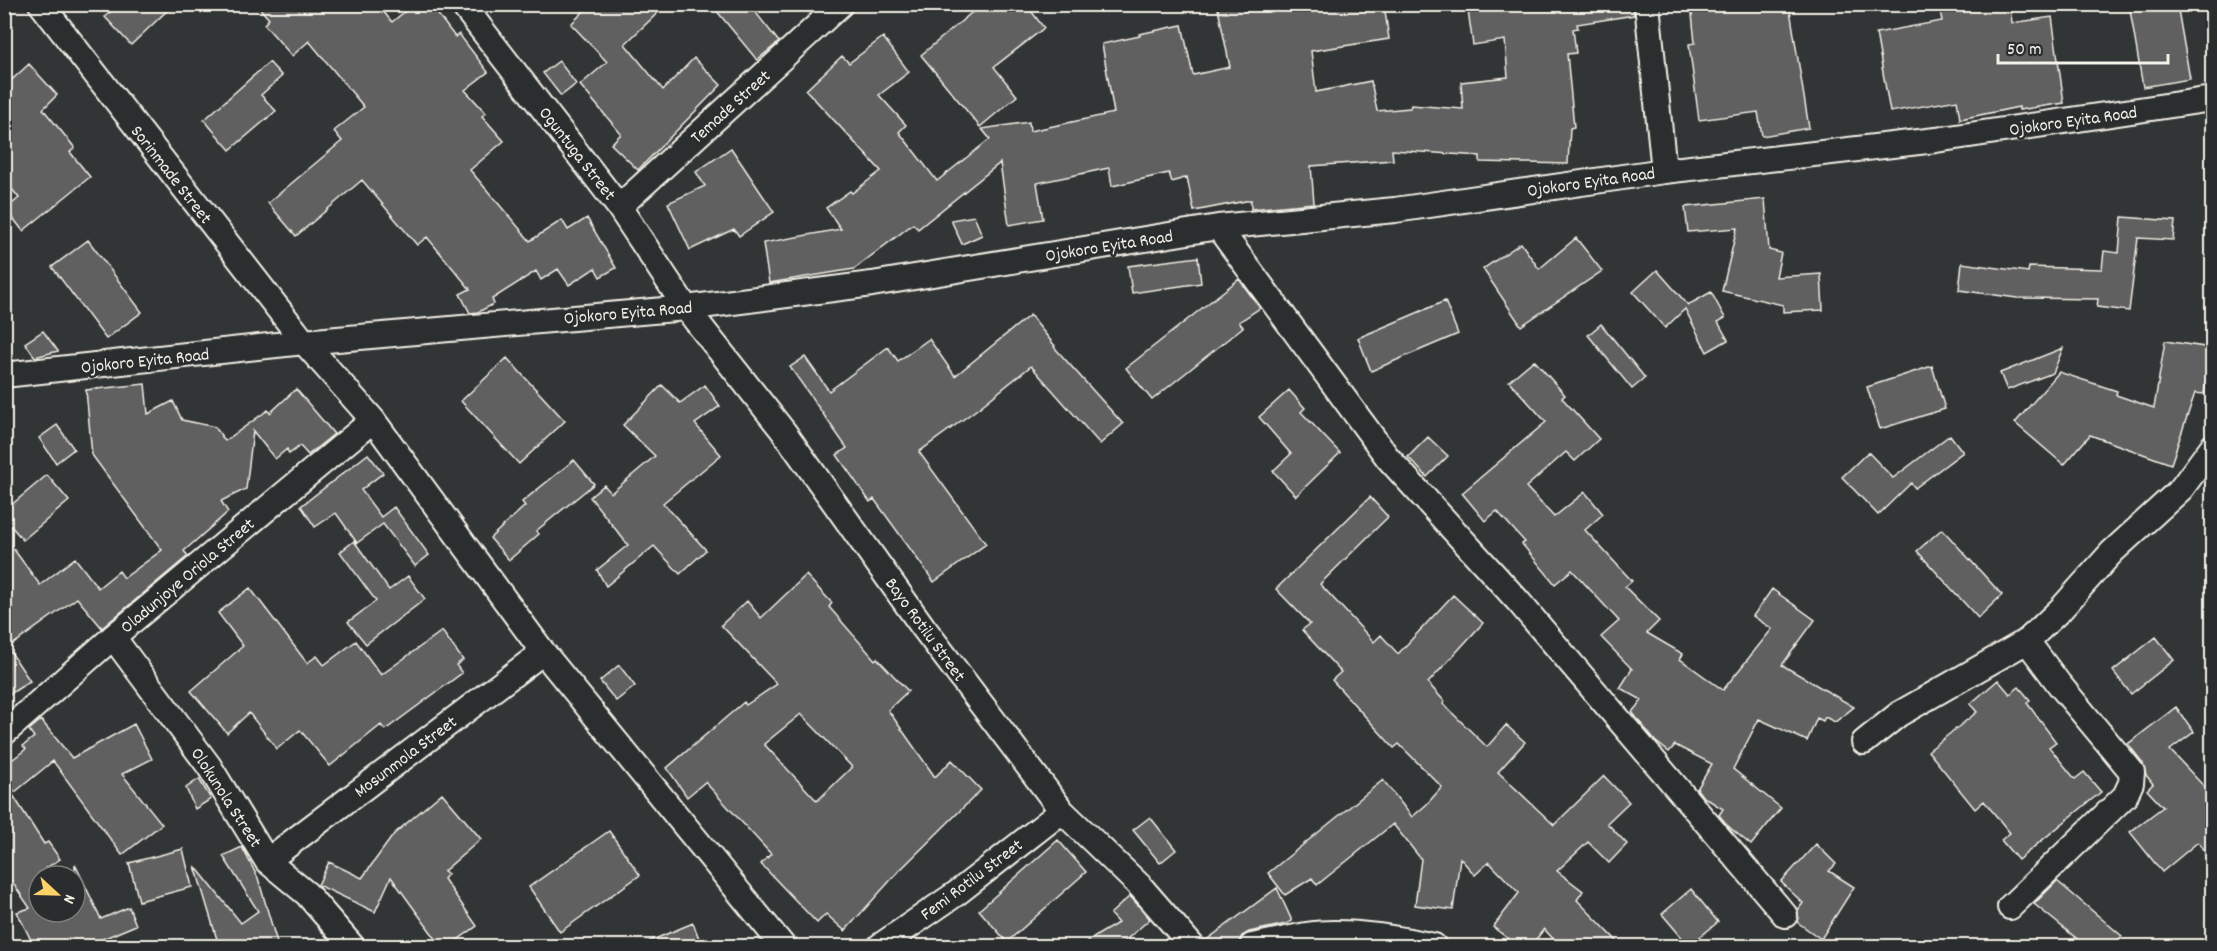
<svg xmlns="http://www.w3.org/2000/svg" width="2217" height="951" font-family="Dekko,sans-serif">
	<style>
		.building { fill: #5f605f; stroke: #f4f1e8; stroke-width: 1.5; fill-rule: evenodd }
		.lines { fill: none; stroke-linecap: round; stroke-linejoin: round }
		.minor-casing { stroke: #f4f1e8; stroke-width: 28 }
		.minor { stroke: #2a2d2e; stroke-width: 24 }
		.labels { text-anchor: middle; stroke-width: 5; stroke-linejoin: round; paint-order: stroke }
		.street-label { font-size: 18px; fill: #f4f1e8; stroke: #2a2d2e }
	</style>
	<rect width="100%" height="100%" fill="#323535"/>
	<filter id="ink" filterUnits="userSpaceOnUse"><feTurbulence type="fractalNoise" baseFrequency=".0167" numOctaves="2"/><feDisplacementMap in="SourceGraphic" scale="12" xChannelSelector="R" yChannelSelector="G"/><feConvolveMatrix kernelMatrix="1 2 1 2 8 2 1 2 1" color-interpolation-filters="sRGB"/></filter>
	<g filter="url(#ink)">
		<path class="building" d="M 118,4 L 174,4 L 131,45 L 105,17 Z
			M 256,4 L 377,4 L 392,22 L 414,4 L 430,4 L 455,37 L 459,34 L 488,72 L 465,90 L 486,113 L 482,116 L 504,141 L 470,170 L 530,241 L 562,220 L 568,230 L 587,218 L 616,268 L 600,277 L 595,268 L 569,285 L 558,269 L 541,280 L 536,271 L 492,299 L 494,304 L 478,312 L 470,313 L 460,294 L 470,289 L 427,237 L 417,245 L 362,180 L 296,236 L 268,203 L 342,141 L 334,131 L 364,107 L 309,41 L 292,56 L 264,24 L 269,19 Z
			M 591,4 L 667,4 L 625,44 L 663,90 L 694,58 L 721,85 L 638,170 L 611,144 L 621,134 L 580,85 L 607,62 L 571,24 Z
			M 711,4 L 749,4 L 779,42 L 757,60 Z
			M 982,4 L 1026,4 L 1044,28 L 994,67 L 1017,96 L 980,127 L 921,55 Z
			M 1217,4 L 1384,4 L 1389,39 L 1311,51 L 1316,92 L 1371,81 L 1377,111 L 1410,108 L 1411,105 L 1463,109 L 1461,82 L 1508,77 L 1505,40 L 1473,45 L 1467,4 L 1633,4 L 1634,15 L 1577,24 L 1578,28 L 1573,29 L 1576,53 L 1567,54 L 1574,127 L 1570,128 L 1568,164 L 1480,162 L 1480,156 L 1392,150 L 1393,160 L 1311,166 L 1314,203 L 1251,209 L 1251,200 L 1194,211 L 1187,177 L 1172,182 L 1169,173 L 1112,186 L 1109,168 L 1037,183 L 1043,219 L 1009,225 L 1000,163 L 918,229 L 913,224 L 854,269 L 769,283 L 763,243 L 841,229 L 826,208 L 850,191 L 852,193 L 881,171 L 806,90 L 842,56 L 849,63 L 883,37 L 909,72 L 879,95 L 906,125 L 899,132 L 937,181 L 990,139 L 982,129 L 1029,122 L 1030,131 L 1114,113 L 1102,44 L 1140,36 L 1139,34 L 1182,25 L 1193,75 L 1230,67 Z
			M 1691,4 L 1789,4 L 1809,128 L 1762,136 L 1758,112 L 1699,120 L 1689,44 L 1695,43 Z
			M 1939,4 L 2010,4 L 2012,23 L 2052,17 L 2064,103 L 2019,110 L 2019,107 L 1960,119 L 1957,100 L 1890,112 L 1876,33 L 1942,21 Z
			M 2129,4 L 2177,4 L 2190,79 L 2143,87 Z
			M 559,61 L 576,84 L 561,96 L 543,73 Z
			M 269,62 L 282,76 L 261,95 L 276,111 L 230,150 L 204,120 Z
			M 29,64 L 57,95 L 43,109 L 75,148 L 70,152 L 90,177 L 23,231 L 6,209 L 19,198 L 4,179 L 4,87 Z
			M 731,148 L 774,212 L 739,236 L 734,229 L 690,250 L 668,203 L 705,186 L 696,172 Z
			M 1765,199 L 1769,250 L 1781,253 L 1776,277 L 1821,274 L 1823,310 L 1783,312 L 1783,305 L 1722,291 L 1737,228 L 1688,232 L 1685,207 Z
			M 974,216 L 982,235 L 962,244 L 951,220 Z
			M 2122,217 L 2175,221 L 2173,240 L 2138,238 L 2129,311 L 2097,307 L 2098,299 L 2017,298 L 1959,290 L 1962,263 L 2028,272 L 2029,267 L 2102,269 L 2104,251 L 2119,253 Z
			M 1576,238 L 1602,271 L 1521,326 L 1483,269 L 1521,243 L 1539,269 Z
			M 88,240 L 142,312 L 106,339 L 52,267 Z
			M 1198,257 L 1201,283 L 1132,293 L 1128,266 Z
			M 1657,270 L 1688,305 L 1711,292 L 1725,318 L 1718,322 L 1728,340 L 1707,352 L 1685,309 L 1665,328 L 1633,292 Z
			M 1239,279 L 1260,308 L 1239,322 L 1243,327 L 1152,400 L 1126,368 Z
			M 1445,301 L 1458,334 L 1371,371 L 1358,338 Z
			M 1030,315 L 1055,346 L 1054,347 L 1123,424 L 1100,444 L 1031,366 L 980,407 L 919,452 L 986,544 L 934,582 L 874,499 L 870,502 L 837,455 L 847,448 L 790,367 L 805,357 L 829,391 L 888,347 L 898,361 L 929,339 L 955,376 Z
			M 1601,324 L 1645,378 L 1632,389 L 1588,335 Z
			M 43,331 L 58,351 L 35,357 L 25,343 Z
			M 2165,341 L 2211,348 L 2204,394 L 2195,393 L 2171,464 L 2090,435 L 2064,465 L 2015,423 L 2059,372 L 2117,391 L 2116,395 L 2154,408 Z
			M 2063,348 L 2053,373 L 2007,390 L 2000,373 Z
			M 507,358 L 565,421 L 519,464 L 461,401 Z
			M 1534,360 L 1565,395 L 1562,398 L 1599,439 L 1575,461 L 1566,452 L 1526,487 L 1554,517 L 1585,492 L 1603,514 L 1585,530 L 1632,581 L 1625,587 L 1659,621 L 1647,633 L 1683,654 L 1680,659 L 1723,690 L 1772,629 L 1753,616 L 1772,589 L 1815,620 L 1782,665 L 1854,707 L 1835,722 L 1825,717 L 1823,721 L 1817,718 L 1807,741 L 1759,719 L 1733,769 L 1781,808 L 1751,845 L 1729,827 L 1719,815 L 1723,809 L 1702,796 L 1697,789 L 1712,764 L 1675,745 L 1669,752 L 1655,741 L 1632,712 L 1642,700 L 1620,688 L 1632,669 L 1601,637 L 1619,621 L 1572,570 L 1555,584 L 1522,544 L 1525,542 L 1497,511 L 1485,521 L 1462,493 L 1546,422 L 1509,381 Z
			M 1932,366 L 1945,409 L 1880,429 L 1867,387 Z
			M 145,384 L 148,414 L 173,401 L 182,420 L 215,427 L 225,441 L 268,410 L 270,413 L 296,389 L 334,434 L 308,455 L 300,446 L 289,454 L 287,449 L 275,459 L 253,431 L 246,489 L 221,501 L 228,512 L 184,551 L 188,556 L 102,628 L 77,598 L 8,648 L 30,681 L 4,698 L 4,536 L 40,585 L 75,558 L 98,588 L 119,571 L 124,578 L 162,550 L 92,455 L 86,390 Z
			M 662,385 L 680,403 L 705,385 L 720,406 L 695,424 L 721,455 L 663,503 L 706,550 L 680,574 L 654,546 L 606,586 L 597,570 L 628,545 L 590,497 L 604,485 L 611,493 L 655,456 L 623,425 Z
			M 1289,390 L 1305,408 L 1301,412 L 1340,453 L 1296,496 L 1273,471 L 1291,454 L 1259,417 Z
			M 57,425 L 74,449 L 56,463 L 39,438 Z
			M 1950,435 L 1963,452 L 1915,488 L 1911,483 L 1878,515 L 1842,477 L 1868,452 L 1893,478 Z
			M 1428,437 L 1448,456 L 1427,477 L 1408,457 Z
			M 368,454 L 383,473 L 361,490 L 381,517 L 394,507 L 429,555 L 415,566 L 383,524 L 357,543 L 336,513 L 315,527 L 301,506 Z
			M 574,460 L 594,484 L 536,531 L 539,534 L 509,560 L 490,538 L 525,506 L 522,502 Z
			M 47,475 L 69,501 L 23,540 L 4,518 L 4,511 Z
			M 1370,497 L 1388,517 L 1320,584 L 1374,642 L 1381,635 L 1398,654 L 1453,595 L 1483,623 L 1428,683 L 1445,702 L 1443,704 L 1487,747 L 1506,725 L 1525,742 L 1498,772 L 1554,825 L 1604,776 L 1629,802 L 1607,823 L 1627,844 L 1609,863 L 1588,842 L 1557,871 L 1583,891 L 1577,900 L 1622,946 L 1560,946 L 1544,929 L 1531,946 L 1518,946 L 1493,927 L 1519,893 L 1489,862 L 1475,875 L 1460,858 L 1453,910 L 1415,905 L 1421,859 L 1393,824 L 1317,885 L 1312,878 L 1285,895 L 1268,873 L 1383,780 L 1412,817 L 1426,805 L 1442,787 L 1399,744 L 1394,748 L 1332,680 L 1341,672 L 1302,630 L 1310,624 L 1276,589 Z
			M 1942,529 L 2002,595 L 1978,618 L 1917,551 Z
			M 354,541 L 389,590 L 408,576 L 425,599 L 366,644 L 348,622 L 376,601 L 340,552 Z
			M 806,575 L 832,603 L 829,607 L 875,660 L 877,658 L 908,691 L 888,710 L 935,777 L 952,760 L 981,790 L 897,873 L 845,931 L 826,914 L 817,923 L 761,864 L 771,854 L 705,782 L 687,797 L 667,768 L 744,702 L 746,705 L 777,684 L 721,625 L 747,601 L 761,618 ZM 801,714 L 852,767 L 817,801 L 764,744 Z
			M 250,588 L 307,663 L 317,656 L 324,665 L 356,641 L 381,675 L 442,631 L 463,660 L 456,665 L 462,673 L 385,730 L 381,725 L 330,766 L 300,730 L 277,749 L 249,713 L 227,733 L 191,691 L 243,646 L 218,613 Z
			M 2156,637 L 2174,660 L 2131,694 L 2113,671 Z
			M 619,665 L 635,686 L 616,701 L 600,681 Z
			M 1998,680 L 2010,694 L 2019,687 L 2030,700 L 2027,703 L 2056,742 L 2049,747 L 2075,779 L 2084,772 L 2101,792 L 2018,860 L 2001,840 L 2010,833 L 1984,801 L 1975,809 L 1928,751 L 1977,712 L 1970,704 Z
			M 2176,707 L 2194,732 L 2170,750 L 2212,795 L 2212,860 L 2198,842 L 2162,872 L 2130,832 L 2163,807 L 2147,790 L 2153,784 L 2146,775 L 2143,763 L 2128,744 Z
			M 41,720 L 72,758 L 134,724 L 152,759 L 122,774 L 162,824 L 122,855 L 53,761 L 15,792 L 4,779 L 4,766 L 26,749 L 23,746 L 34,737 L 29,730 Z
			M 199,779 L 211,799 L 195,809 L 186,788 Z
			M 4,781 L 44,844 L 48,842 L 60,859 L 39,873 L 39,912 L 75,912 L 75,864 L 101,919 L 129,907 L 136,925 L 86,946 L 34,946 L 17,912 L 30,908 L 4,870 Z
			M 442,793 L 481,839 L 444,871 L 448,874 L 444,879 L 477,926 L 449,946 L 441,946 L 391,877 L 375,912 L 318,885 L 329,862 L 362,878 L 394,834 Z
			M 1150,817 L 1176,850 L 1160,863 L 1133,830 Z
			M 609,831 L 640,875 L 560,932 L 529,887 Z
			M 1058,840 L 1086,872 L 1007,942 L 979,910 Z
			M 1816,844 L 1836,864 L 1829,871 L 1854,887 L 1821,939 L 1797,922 L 1798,910 L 1803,903 L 1781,882 Z
			M 242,847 L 258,878 L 278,946 L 219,946 L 195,866 L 241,923 L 258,911 L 223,856 Z
			M 183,849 L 192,887 L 139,901 L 129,863 Z
			M 2057,881 L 2122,936 L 2113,946 L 2086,946 L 2034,904 Z
			M 1277,888 L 1292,921 L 1286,924 L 1249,932 L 1242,936 L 1238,944 L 1206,946 L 1205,941 Z
			M 1691,889 L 1718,922 L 1689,946 L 1662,914 Z
			M 1130,896 L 1150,919 L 1119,946 L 1079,946 L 1118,923 L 1110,914 Z
			M 693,923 L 702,946 L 638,946 Z"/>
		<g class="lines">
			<g class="minor-casing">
				<path id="minor" d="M 41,4 L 304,342 L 373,420 L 543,652 L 783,946
					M 462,4 L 619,207 L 686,308 L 784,432 L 923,627 L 1062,811 L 1140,886 L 1192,946
					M 1647,4 L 1664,171
					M 619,207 L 841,4
					M 1218,227 L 1388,458 L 1518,601 L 1785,915
					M 4,375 L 304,342 L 686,308 L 872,284 L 1218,227 L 1395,210 L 1664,171 L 1936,140 L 2212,99
					M 113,637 L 209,766 L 267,861 L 307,894 L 352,946
					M 4,733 L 113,637 L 373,420
					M 1864,742 L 1899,714 L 2027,641 L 2061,609 L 2112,552 L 2181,489 L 2212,447
					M 267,861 L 543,652
					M 2010,907 L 2125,796 L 2131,783 L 2132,772 L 2059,684 L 2027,641
					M 880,946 L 957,893 L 1062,811
					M 1252,946 C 1270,943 1288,938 1306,935 C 1343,929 1398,938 1434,946"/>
			</g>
			<use href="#minor" class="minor"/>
		</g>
	</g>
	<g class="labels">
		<g class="street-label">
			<text transform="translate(730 106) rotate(-42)" y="6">Temade Street</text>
			<text transform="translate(2073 120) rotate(-8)" y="6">Ojokoro Eyita Road</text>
			<text transform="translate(578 153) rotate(52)" y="6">Oguntuga Street</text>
			<text transform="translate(172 174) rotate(52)" y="6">Sorinmade Street</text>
			<text transform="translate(1591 181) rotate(-8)" y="6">Ojokoro Eyita Road</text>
			<text transform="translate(1109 245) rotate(-9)" y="6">Ojokoro Eyita Road</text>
			<text transform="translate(628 312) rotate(-5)" y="6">Ojokoro Eyita Road</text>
			<text transform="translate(145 360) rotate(-6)" y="6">Ojokoro Eyita Road</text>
			<text transform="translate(187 575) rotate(-40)" y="6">Oladunjoye Oriola Street</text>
			<text transform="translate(926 629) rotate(54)" y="6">Bayo Rotilu Street</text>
			<text transform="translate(405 756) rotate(-37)" y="6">Mosunmola Street</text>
			<text transform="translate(227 797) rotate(57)" y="6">Olokunola Street</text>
			<text transform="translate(971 879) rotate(-37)" y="6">Femi Rotilu Street</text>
		</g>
	</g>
	<rect width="2217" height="951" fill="none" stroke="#2a2d2e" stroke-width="24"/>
	<rect x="12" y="12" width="2193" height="927" fill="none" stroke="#f4f1e8" stroke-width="2" filter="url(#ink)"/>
	<g transform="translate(57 894) rotate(112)"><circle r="28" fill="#2a2d2e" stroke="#7b7b78" stroke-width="1.5"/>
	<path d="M0-4.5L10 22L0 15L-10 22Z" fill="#ffd166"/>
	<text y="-9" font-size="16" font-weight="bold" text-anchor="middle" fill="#f4f1e8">N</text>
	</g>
	<path d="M1998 54v9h170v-9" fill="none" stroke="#f4f1e8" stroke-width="3"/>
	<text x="2007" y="54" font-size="18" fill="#f4f1e8" stroke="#2a2d2e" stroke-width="4.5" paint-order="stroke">50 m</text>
</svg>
